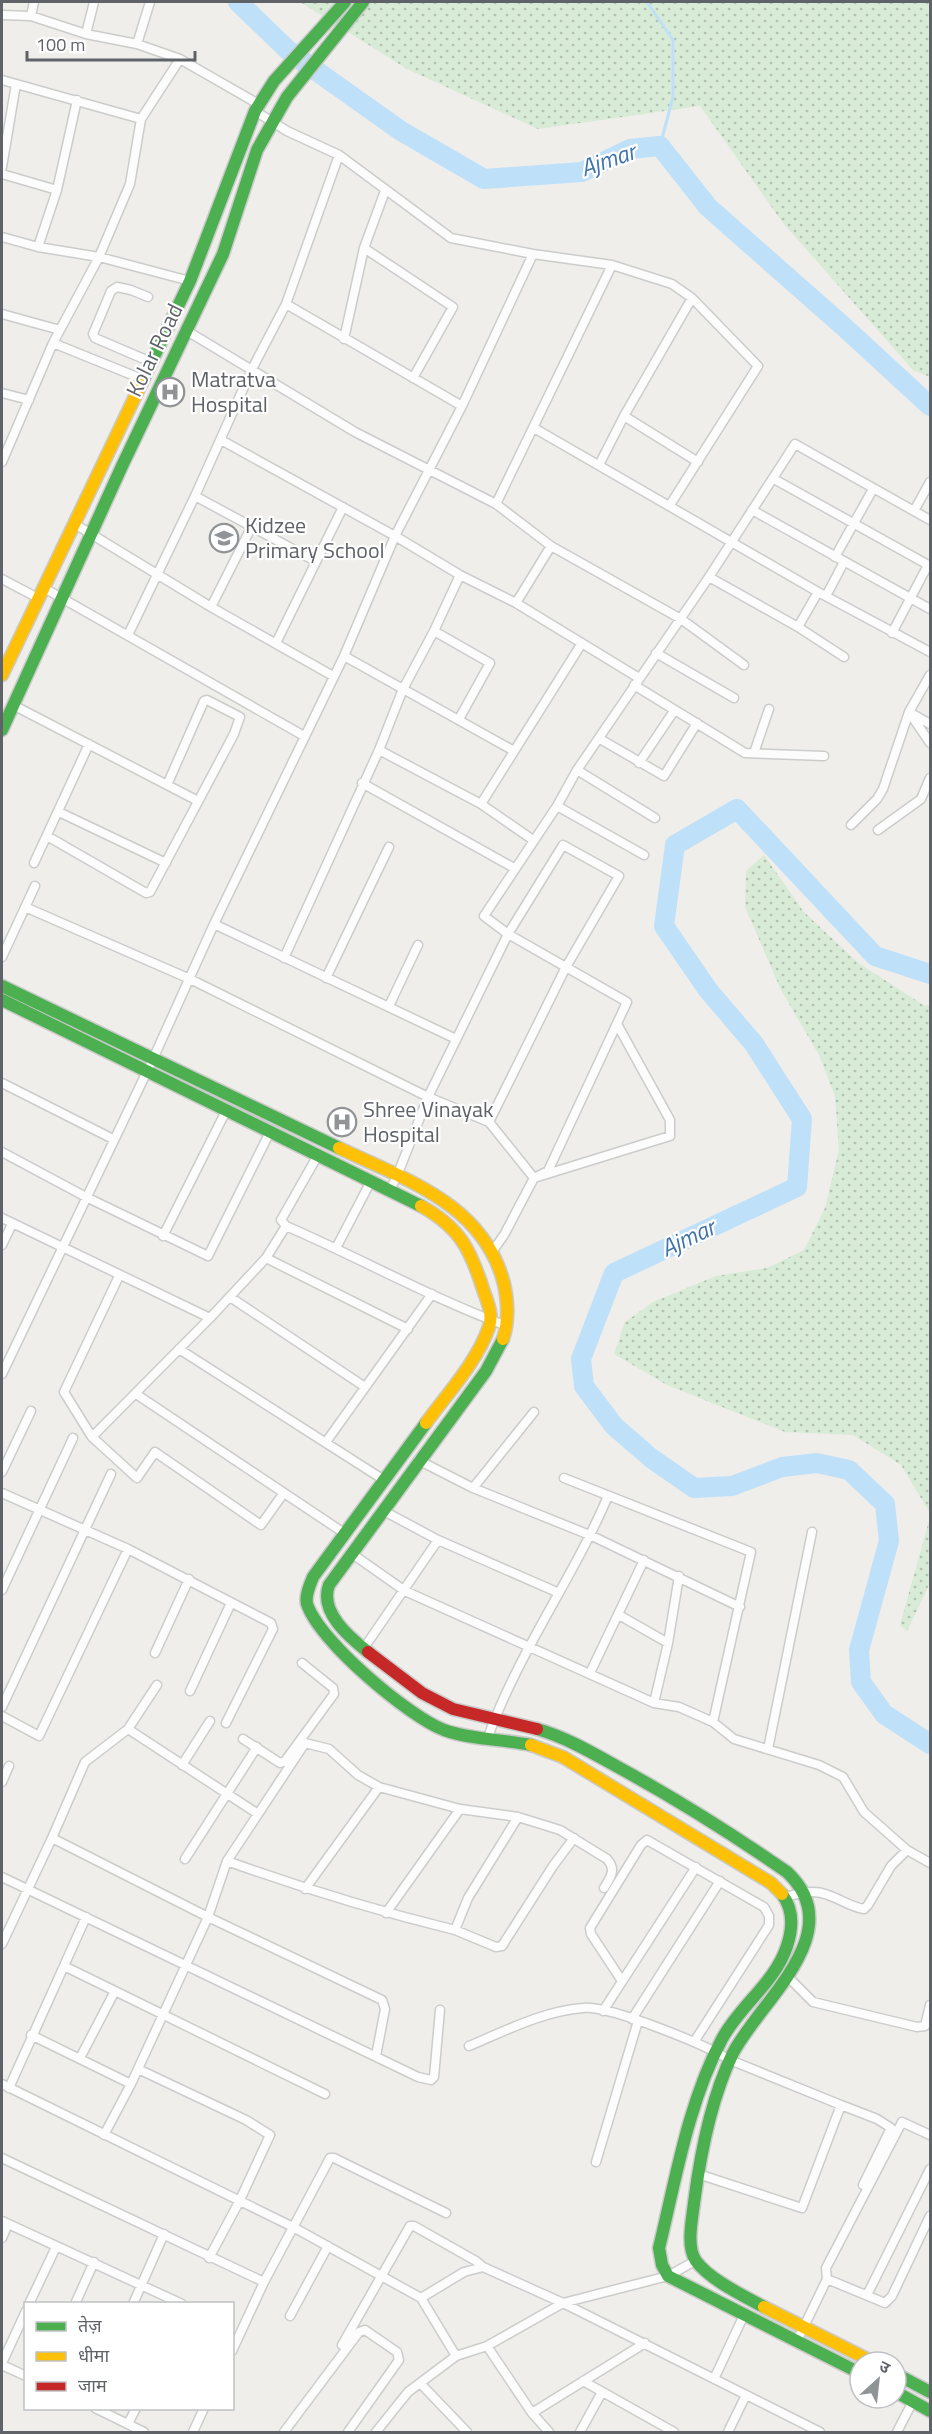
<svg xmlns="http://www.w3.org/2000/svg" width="932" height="2434" font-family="'Titillium Web','Noto Sans Devanagari',sans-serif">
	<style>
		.grass { fill: url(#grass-dots) }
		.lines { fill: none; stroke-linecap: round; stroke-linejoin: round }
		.stream { stroke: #bfe0f9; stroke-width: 3 }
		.river { stroke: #bfe0f9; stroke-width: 20 }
		.street-casing { stroke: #cbcccc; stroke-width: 11 }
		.fast-casing { stroke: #cacacb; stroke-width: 15 }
		.slow-casing { stroke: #cacacb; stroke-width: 15 }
		.jam-casing { stroke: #cacacb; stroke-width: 15 }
		.street { stroke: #fdfcfc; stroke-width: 8 }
		.fast { stroke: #4caf50; stroke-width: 12 }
		.slow { stroke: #ffc107; stroke-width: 12 }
		.jam { stroke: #c62828; stroke-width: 12 }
		.labels { text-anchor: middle; stroke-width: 4.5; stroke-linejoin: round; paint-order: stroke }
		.street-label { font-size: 22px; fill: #5f6368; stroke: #fff }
		.poi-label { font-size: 22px; fill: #5f6368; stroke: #fff; text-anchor: start }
		.water-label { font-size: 24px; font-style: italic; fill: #4174aa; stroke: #fff }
	</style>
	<defs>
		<pattern id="grass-dots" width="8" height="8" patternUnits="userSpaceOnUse" patternTransform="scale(1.5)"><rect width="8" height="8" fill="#d8ebd6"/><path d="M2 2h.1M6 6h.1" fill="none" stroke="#b2c2b1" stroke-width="1.8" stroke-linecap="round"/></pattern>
	</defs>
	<rect width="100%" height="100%" fill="#efeeea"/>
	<path class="grass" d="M 300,2 L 930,2 L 930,377 L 913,370 L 783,223 L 700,106 L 538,129 L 407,69 Z
		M 764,855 L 803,911 L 857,962 L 925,1006 L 930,1005 L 930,1513 L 901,1465 L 853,1435 L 785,1432 L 667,1385 L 614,1354 L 625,1322 L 653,1302 L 716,1276 L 767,1268 L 804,1250 L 825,1208 L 839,1150 L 835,1096 L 819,1055 L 781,990 L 745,907 L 746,871 Z
		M 930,1517 L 930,1583 L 907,1631 L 900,1625 Z"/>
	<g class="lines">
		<path class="stream" d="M 647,2 L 673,40 L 673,97 L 660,146"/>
		<path class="river" d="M 238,2 L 291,53 L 401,131 L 484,179 L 582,172 L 630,149 L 660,146 L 708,207 L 843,326 L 930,406
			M 930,974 L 875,956 L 737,809 L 675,845 L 664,926 L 708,990 L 754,1044 L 802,1119 L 797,1187 L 614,1273 L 581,1359 L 584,1386 L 614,1426 L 651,1458 L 694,1488 L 732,1486 L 782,1467 L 817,1463 L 849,1470 L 885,1504 L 889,1541 L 859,1650 L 861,1682 L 884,1714 L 930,1744"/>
		<g class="street-casing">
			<path id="street" d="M 2,15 L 31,16 L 86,34 L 137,44 L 180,59 L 260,105
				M 31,16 L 34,2
				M 86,34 L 94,2
				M 137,44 L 150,2
				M 2,80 L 141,119
				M 255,111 L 287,131 L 339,155 L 451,238 L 533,254 L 612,265 L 672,284 L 692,298 L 758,366 L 670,505
				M 2,167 L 16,84
				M 2,174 L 57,190
				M 2,237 L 38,247 L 99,257 L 190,281
				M 38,247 L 57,190 L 77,100
				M 364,248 L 453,307 L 413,378
				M 148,297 L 131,290 L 117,287 L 111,291 L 93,334 L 95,338 L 151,362
				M 286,304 L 462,406
				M 2,314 L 60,330
				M 187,331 L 355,432 L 496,504 L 551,546 L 681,619 L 744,665
				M 344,339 L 364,248 L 385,191
				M 53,343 L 142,379
				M 2,393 L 29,400
				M 624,416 L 698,462
				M 534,428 L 818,592 L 930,652
				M 221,440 L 395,536 L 460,575 L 516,603 L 639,678
				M 2,462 L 53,343 L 99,257 L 130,184 L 141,119 L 180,59
				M 599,465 L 624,416 L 692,298
				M 774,479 L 930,566
				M 195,496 L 315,561
				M 496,504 L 612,265
				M 752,510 L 930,609
				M 914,511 L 930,482
				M 73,523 L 211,607 L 333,676
				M 835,557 L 873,489
				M 709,577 L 798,627 L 818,592
				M 2,579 L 38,598
				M 44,588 L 304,736
				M 826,596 L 844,562
				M 516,603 L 551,546
				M 211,607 L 252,526
				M 798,627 L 844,657
				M 434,631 L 490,663 L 459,719
				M 892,633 L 928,565
				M 128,635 L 195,496 L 252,369 L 286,304 L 339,155
				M 276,643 L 343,507
				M 656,653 L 734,698
				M 344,656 L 514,751
				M 930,675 L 909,712 L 930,724
				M 634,685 L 745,753 L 824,756
				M 13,705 L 198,801
				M 911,715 L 930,743
				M 600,739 L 664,776 L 697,723
				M 379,750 L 481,804 L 533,840
				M 754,753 L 769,709
				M 639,763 L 674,711
				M 577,770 L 655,818
				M 362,783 L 514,868
				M 481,804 L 582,643
				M 557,806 L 644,855
				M 59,812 L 166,863
				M 851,825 L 877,799 L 883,789 L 909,712
				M 878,830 L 921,799 L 930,778
				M 47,836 L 146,893 L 150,892 L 234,734 L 240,717 L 207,700 L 204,701 L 167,785
				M 34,863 L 89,744
				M 25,907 L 190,979 L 428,1097 L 489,1122 L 534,1178 L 548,1171 L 627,1002 L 508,934 L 484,916 L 557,806 L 577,770 L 709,577 L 795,444 L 930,520
				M 214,924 L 456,1039
				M 2,957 L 35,886
				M 284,958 L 379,750 L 403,689 L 434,631 L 460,575
				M 326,978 L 389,847
				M 389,1006 L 418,945
				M 2,1083 L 113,1139
				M 2,1152 L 86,1197 L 208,1256 L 270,1132
				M 318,1155 L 281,1220 L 286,1226 C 360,1258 431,1298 507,1326
				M 390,1190 L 397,1176 L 428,1097 L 508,934 L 563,845 L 619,876 L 566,967 L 489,1122
				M 2,1218 L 210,1318
				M 163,1236 L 226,1111
				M 2,1245 L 12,1224
				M 336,1248 L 371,1181
				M 492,1252 L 504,1235 L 534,1178 L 670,1136 L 670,1120 L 617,1024
				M 266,1258 L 408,1329
				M 119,1276 L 64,1392 L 92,1437 L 137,1478 L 155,1452 L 261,1525 L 283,1494
				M 230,1297 L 365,1387
				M 179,1349 L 384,1480
				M 2,1374 L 153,1059 L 214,924 L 344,656 L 395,536 L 462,406 L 533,254
				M 136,1394 L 344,1533
				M 92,1437 L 210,1318 L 266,1258 L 286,1226
				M 326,1442 L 432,1294
				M 418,1460 L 473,1488 L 592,1536 L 740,1607
				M 2,1472 L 31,1411
				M 564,1478 L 751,1552 L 713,1722
				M 473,1488 L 534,1412
				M 2,1493 L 128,1549 L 271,1623 L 273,1629 L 226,1723
				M 382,1510 L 438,1540 L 559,1593
				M 351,1553 L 405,1591 L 654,1703 L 679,1707 L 713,1722 L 734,1739 L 819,1765 L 843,1777 L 864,1812 L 907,1850 L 930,1863
				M 2,1590 L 73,1438
				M 619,1615 L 668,1643
				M 364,1648 L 438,1540
				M 155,1653 L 189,1579
				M 590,1673 L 644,1560
				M 190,1691 L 231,1603
				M 654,1703 L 668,1643 L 679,1576
				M 2,1707 L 111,1474
				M 2,1716 L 39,1736 L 128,1549
				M 128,1729 L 258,1814
				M 243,1739 L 280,1763 L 285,1761 L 334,1694 L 333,1688 L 302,1663
				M 487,1740 C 517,1654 573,1579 608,1496
				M 768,1749 L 812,1532
				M 182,1765 L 210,1721
				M 2,1782 L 9,1766
				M 52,1838 L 208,1917 L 382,2000 L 385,2009 L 376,2056
				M 185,1859 L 257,1747
				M 227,1861 C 302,1888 377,1911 455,1930 L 468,1898 L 518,1817
				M 2,1877 L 418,2077 L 431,2080 L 434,2077 L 440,2010
				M 305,1889 L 379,1787
				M 786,1897 C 800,1893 814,1889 828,1895 C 840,1899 851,1907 864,1909 L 868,1905 L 891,1866 L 907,1850
				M 386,1913 L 460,1809
				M 455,1930 L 496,1947 L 502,1946 L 553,1866 L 574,1838
				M 2,1944 L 52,1838 L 85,1762 L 128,1729 L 157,1685
				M 64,1966 L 325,2094
				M 788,1977 L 813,2002 L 917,2027 L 925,2026 L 930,2005
				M 622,1981 L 591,1934 L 590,1928 L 641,1845 L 647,1840 L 764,1907 L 769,1916 L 769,1925 L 694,2042
				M 603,2011 L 696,1867
				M 632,2019 L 720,1881
				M 31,2035 L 131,2084
				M 469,2046 C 505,2031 543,2011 583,2008 C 609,2005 706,2045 730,2060 L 841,2105 L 802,2208 L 698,2174
				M 80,2058 L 115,1991
				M 138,2069 L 246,2120 L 270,2135 L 239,2202 L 209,2258
				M 2,2084 L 293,2227 L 421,2298 L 464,2272 L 483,2267 L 563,2303 L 820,2432
				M 9,2088 L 86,1917
				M 841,2105 L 877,2119 L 891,2128 L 863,2185
				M 104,2135 L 131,2084 L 208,1917 L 227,1861 L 305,1743 L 329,1749 L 358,1775 L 379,1787 L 460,1809 L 518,1817 L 560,1830 L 607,1859 C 617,1870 610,1878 604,1888
				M 930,2135 L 902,2122 L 826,2268 L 827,2279 L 885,2303 L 892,2296 L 930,2216
				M 2,2158 L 264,2282
				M 596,2162 L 638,2021
				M 2,2221 L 182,2304
				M 2,2238 L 8,2224
				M 867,2295 L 930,2169
				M 421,2298 L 456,2356
				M 29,2304 L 56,2247
				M 75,2304 L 94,2262
				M 133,2304 L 164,2234
				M 290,2316 L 328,2246
				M 797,2341 L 827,2279
				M 342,2345 L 410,2226 L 414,2226 L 476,2261 L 483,2267
				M 487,2346 L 532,2413 L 549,2432
				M 232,2351 L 264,2282 L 330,2158 L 334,2158 L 446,2213
				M 2,2363 L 26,2311
				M 2,2365 L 26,2376
				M 714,2379 L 744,2315
				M 583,2381 L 674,2432
				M 420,2383 L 467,2432
				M 95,2408 L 144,2432
				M 532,2413 L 645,2343
				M 128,2424 L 136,2408
				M 193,2432 L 204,2408
				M 284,2432 L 359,2332 L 365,2330 L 397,2352 L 399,2360 L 348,2432
				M 376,2432 L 408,2392 L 456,2356 L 487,2346 L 563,2303 L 668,2276 L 695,2261
				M 580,2432 L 602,2392
				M 728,2432 L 746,2395
				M 897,2432 L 913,2401"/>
		</g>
		<g class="fast-casing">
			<path id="fast" d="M 142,382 L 190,281 L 255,111 L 274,81 L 345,2
				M 2,730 L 122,466 L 223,254 L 257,150 L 287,97 L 363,2
				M 2,986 L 339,1148
				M 2,1000 L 421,1206
				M 426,1423 L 313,1577 C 310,1585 305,1595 307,1604 C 319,1641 408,1716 444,1730 C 472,1740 502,1739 531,1745
				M 368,1652 C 349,1637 319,1612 329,1585 L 486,1371 L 503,1339
				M 537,1729 C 565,1737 591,1752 616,1766 C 675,1798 732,1834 787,1872 C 851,1932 760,2001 733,2053 C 712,2096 700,2156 694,2203 C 692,2220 686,2247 696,2261 C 710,2280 744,2296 764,2307
				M 782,1894 C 794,1910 793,1928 787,1946 C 775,1983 740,2005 722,2039 C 688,2103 676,2178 659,2248 L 662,2265 L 668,2276 L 860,2373
				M 896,2374 L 930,2392
				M 896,2392 L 930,2411"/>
		</g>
		<g class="slow-casing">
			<path id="slow" d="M 2,675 L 142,382
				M 339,1148 C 406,1180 484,1204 504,1284 C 508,1302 509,1321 503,1339
				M 421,1206 C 461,1228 471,1251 484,1292 C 488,1304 493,1314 489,1327 C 477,1362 447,1394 426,1423
				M 531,1745 L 563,1757 L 771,1883 L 782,1894
				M 764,2307 L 873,2362"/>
		</g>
		<g class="jam-casing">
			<path id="jam" d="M 368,1652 L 422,1693 L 453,1709 L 537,1729"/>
		</g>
		<use href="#street" class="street"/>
		<use href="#fast" class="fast"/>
		<use href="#slow" class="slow"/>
		<use href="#jam" class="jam"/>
	</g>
	<defs>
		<g id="hospital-ring" transform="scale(1.5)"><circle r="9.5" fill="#fff" stroke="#919496" stroke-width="1.5"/><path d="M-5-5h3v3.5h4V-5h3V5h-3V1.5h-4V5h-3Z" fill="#919496"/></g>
		<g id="school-ring" transform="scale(1.5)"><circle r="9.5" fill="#fff" stroke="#919496" stroke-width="1.5"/><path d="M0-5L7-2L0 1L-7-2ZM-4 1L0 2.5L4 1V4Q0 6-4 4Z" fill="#919496"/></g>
	</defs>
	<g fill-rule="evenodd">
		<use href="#hospital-ring" x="170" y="392"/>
		<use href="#school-ring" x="224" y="538"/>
		<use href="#hospital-ring" x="342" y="1122"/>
	</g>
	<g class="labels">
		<g class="street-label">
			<text transform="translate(154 350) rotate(-64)" y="8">Kolar Road</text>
		</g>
		<g class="poi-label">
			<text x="191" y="387">Matratva<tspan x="191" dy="25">Hospital</tspan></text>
			<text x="245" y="533">Kidzee<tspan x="245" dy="25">Primary School</tspan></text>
			<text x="363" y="1117">Shree Vinayak<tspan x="363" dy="25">Hospital</tspan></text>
		</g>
		<g class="water-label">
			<text transform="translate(608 160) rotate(-19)" y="8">Ajmar</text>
			<text transform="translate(688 1238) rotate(-25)" y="8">Ajmar</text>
		</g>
	</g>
	<rect width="932" height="2434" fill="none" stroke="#5f6368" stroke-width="6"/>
	<rect x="24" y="2302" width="210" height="108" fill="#ffffff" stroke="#bfc1c3" stroke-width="1.5"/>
	<rect x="36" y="2322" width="30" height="9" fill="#4caf50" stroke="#bfc1c3" stroke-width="1.5"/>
	<text x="78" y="2332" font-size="18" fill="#5f6368">तेज़</text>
	<rect x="36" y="2352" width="30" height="9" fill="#ffc107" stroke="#bfc1c3" stroke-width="1.5"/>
	<text x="78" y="2362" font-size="18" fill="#5f6368">धीमा</text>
	<rect x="36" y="2382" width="30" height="9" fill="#c62828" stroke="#bfc1c3" stroke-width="1.5"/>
	<text x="78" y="2392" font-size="18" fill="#5f6368">जाम</text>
	<g transform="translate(878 2380) rotate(27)"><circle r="28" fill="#ffffff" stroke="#bfc1c3" stroke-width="1.5"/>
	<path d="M0-4.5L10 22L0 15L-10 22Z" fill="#919496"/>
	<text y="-9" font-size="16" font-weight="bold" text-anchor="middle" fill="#5f6368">उ</text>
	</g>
	<path d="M27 51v9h168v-9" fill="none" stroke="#5f6368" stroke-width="3"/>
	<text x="36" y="51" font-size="18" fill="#5f6368" stroke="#ffffff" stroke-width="4.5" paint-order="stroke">100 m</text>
</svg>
